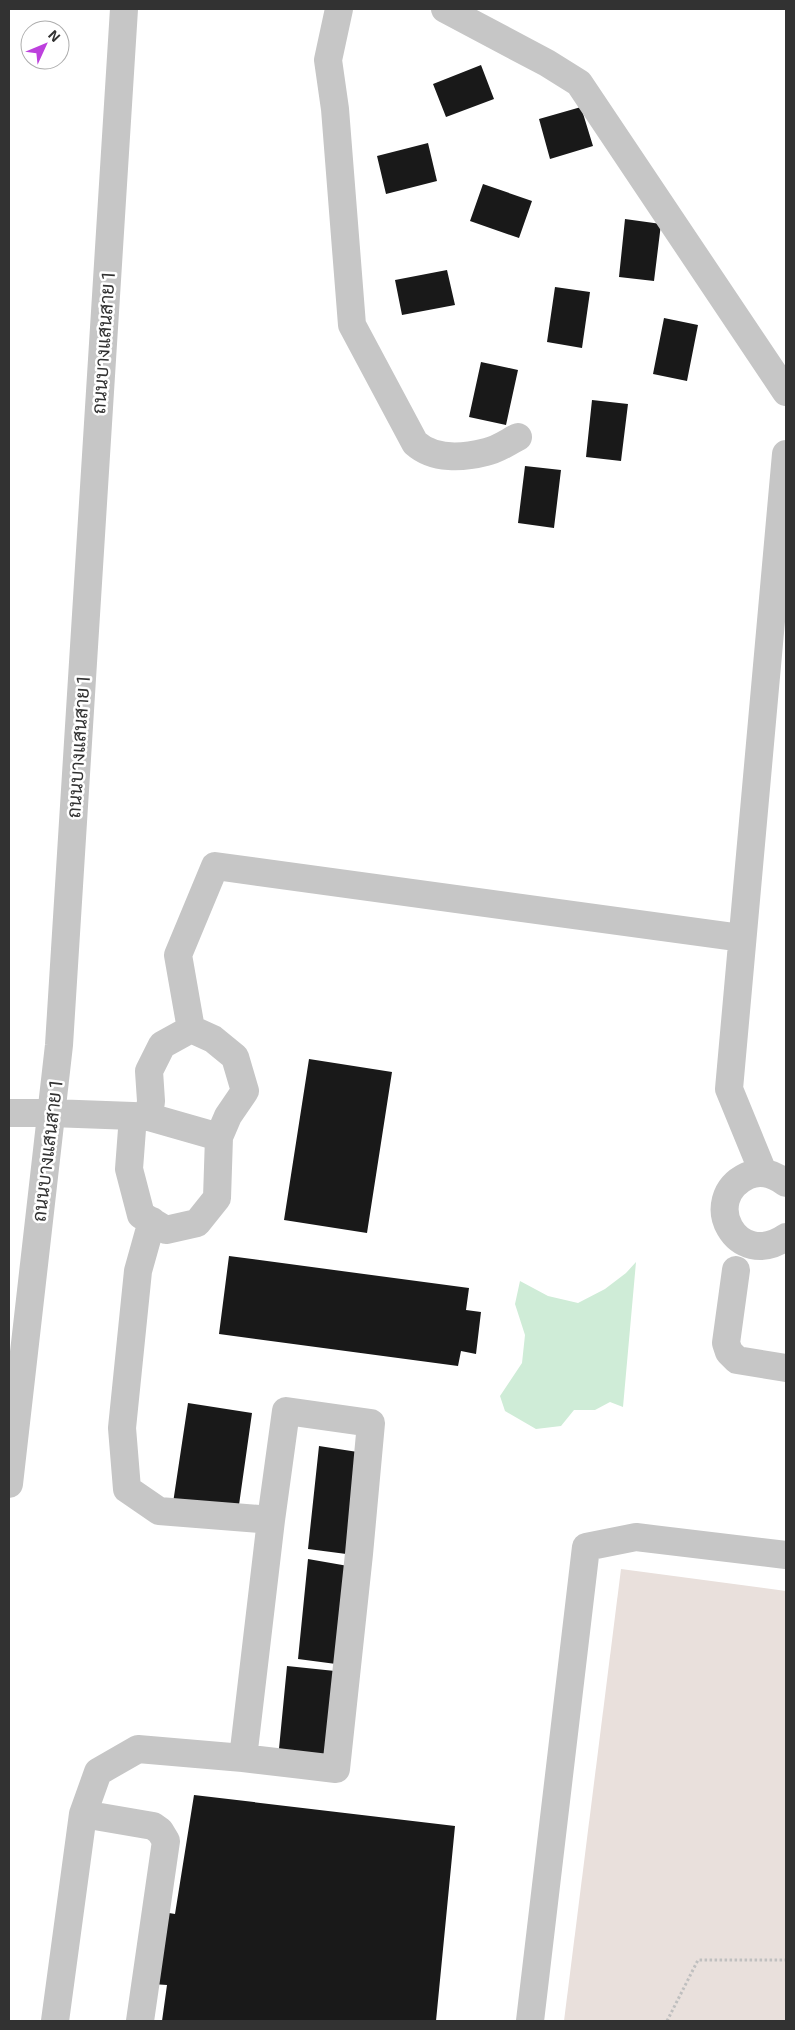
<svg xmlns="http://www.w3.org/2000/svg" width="795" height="2030" font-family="'Exo 2',Sarabun,sans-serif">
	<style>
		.green { fill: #e9e0dc }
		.water { fill: #cfecd7 }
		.building { fill: #191919 }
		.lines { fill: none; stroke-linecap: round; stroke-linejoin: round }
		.path { stroke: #bfbfbf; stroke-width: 3; stroke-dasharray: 2.5 2.5; stroke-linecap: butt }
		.minor { stroke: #c6c6c6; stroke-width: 28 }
		.labels { text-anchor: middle; stroke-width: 5; stroke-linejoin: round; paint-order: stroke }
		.street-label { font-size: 19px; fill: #323232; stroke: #fff }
	</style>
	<rect width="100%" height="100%" fill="#fff"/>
	<path class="green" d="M 621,1569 L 786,1591 L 786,2021 L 564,2021 Z"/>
	<path class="water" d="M 636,1262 L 623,1407 L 610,1402 L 595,1410 L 574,1410 L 561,1426 L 536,1429 L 505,1411 L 500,1396 L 522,1363 L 525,1335 L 515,1304 L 520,1281 L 548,1296 L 578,1303 L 605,1289 L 626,1273 Z"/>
	<path class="building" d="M 481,65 L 494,99 L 446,117 L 433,84 Z
		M 581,107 L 593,146 L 550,159 L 539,119 Z
		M 428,143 L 437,181 L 386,194 L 377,156 Z
		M 483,184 L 532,201 L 519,238 L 470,221 Z
		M 625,219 L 661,224 L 654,281 L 619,277 Z
		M 447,270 L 455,305 L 402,315 L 395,280 Z
		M 555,287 L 590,292 L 582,348 L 547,342 Z
		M 664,318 L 698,325 L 687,381 L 653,374 Z
		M 481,362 L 518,370 L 506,425 L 469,417 Z
		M 592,400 L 628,404 L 621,461 L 586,457 Z
		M 525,466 L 561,470 L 554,528 L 518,523 Z
		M 309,1059 L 392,1072 L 367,1233 L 284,1220 Z
		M 229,1256 L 469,1288 L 466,1310 L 481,1312 L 476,1354 L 461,1351 L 458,1366 L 219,1334 Z
		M 188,1403 L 252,1413 L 238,1512 L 173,1503 Z
		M 319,1446 L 364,1453 L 354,1555 L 308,1549 Z
		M 308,1559 L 348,1566 L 336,1664 L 298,1659 Z
		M 287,1666 L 335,1671 L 326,1764 L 278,1759 Z
		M 194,1795 L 455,1826 L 436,2021 L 162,2021 L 167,1985 L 152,1984 L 163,1912 L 175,1914 Z"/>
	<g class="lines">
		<path class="path" d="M 667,2021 L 698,1960 L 786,1960"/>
		<path class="minor" d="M 339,9 L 328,60 L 335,109 L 352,325 L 415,443 C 434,460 463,458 486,452 C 497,450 508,442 518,437
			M 445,9 L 547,63 L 579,83 L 786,392
			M 191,1029 L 178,955 L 215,866 L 742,938
			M 9,1113 L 51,1113 L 133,1116 L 129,1169 L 141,1215 L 166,1230 L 197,1223 L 217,1198 L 219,1137 L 149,1117 L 133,1116
			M 149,1117 L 151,1101 L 149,1071 L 162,1045 L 191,1029 L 213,1039 L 235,1057 L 245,1091 L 228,1116 L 219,1137
			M 763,1172 L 729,1089 L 786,454
			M 786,1183 C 774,1174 761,1169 747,1176 C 699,1199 736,1271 786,1237
			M 152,1221 L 138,1271 L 122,1428 L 127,1489 L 159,1511 L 271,1520
			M 736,1270 L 726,1343 L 729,1352 L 737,1360 L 786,1368
			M 286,1411 L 371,1423 L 359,1554 L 336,1769 L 243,1758 L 271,1520 Z
			M 9,1484 L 59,1045 L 124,9
			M 83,1814 L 153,1826 L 160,1831 L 166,1841 L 140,2021
			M 55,2021 L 83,1814 L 98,1772 L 138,1749 L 243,1758
			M 530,2021 L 586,1547 L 636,1537 L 786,1555"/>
	</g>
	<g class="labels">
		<g class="street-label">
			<text transform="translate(103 343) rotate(-86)" y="7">ถนนบางแสนสาย 1</text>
			<text transform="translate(78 747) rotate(-86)" y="7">ถนนบางแสนสาย 1</text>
			<text transform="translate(47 1151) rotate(-83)" y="7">ถนนบางแสนสาย 1</text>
		</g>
	</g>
	<rect width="795" height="2030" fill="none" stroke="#323232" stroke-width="20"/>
	<g transform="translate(45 45) rotate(46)"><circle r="24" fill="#ffffff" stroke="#adadad"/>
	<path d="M0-4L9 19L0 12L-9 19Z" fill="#bd40dd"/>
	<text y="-8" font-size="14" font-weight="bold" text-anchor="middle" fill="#323232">N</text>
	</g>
</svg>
